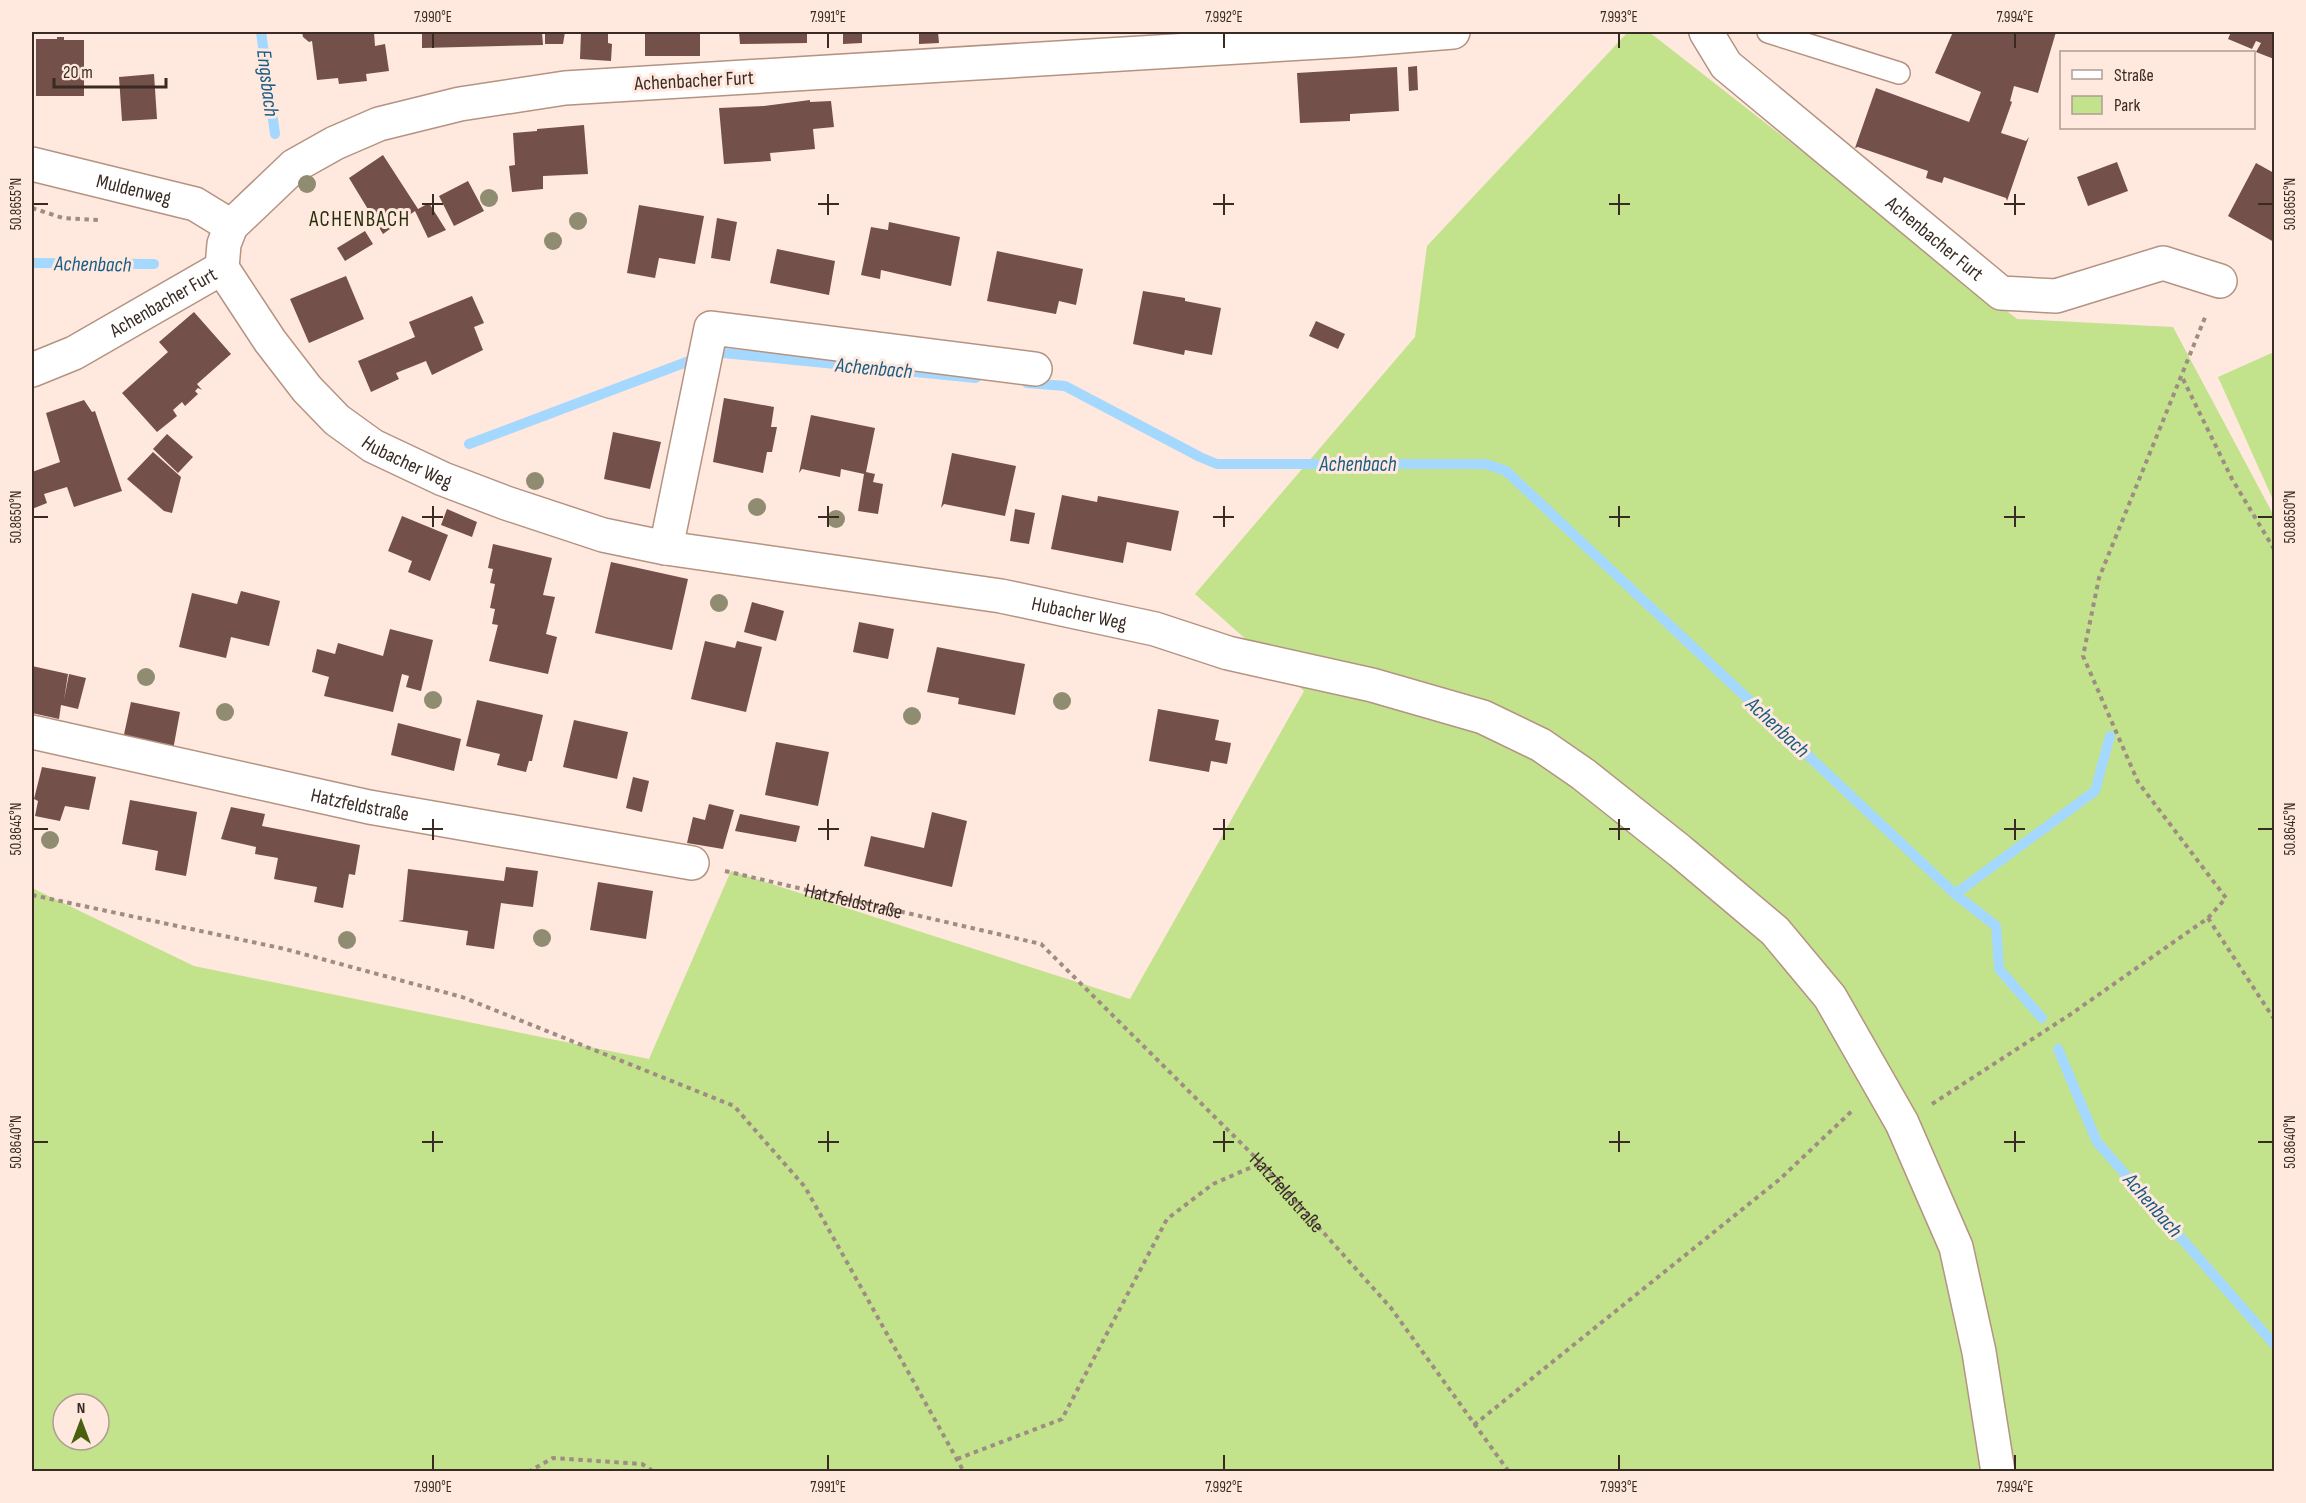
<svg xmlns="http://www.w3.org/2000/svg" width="2306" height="1503" font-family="'Sofia Sans Condensed',sans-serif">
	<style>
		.green { fill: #c2e28c; fill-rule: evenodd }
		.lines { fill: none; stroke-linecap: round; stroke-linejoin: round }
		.stream { stroke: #a4d8fe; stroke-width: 10 }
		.building { fill: #73504a }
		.service-casing { stroke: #b59382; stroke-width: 24 }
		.minor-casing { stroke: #b59382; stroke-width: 36 }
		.tertiary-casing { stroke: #b59382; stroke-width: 36 }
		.path { stroke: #9f8d84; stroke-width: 4; stroke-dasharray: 4.5 4.5; stroke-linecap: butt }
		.service { stroke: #fff; stroke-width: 21 }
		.minor { stroke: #fff; stroke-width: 33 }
		.tertiary { stroke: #fff; stroke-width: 33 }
		.tree { fill: #8f8c72 }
		.ticks { fill: none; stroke: #392b24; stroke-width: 2 }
		.labels { text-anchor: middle; stroke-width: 6; stroke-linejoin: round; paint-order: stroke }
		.street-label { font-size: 20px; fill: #392b24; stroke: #ffe8dd }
		.water-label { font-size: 21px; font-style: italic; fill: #185d86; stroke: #ffe8dd }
		.neighbourhood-label { font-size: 21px; letter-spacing: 1.5px; fill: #242f0a; stroke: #ffe8dd }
		.neatline { fill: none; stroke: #392b24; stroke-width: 2 }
		.ticks-label { font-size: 15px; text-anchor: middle; fill: #392b24 }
	</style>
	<rect width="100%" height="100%" fill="#ffe8dd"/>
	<path class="green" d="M 1628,32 L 1649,32 L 2017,319 L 2173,327 L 2274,516 L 2274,1471 L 32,1471 L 32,888 L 194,966 L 649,1059 L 731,871 L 1130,999 L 1304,691 L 1195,594 L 1415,337 L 1427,246 ZM 63,1404 L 99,1404 L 99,1440 L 63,1440 Z
		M 2274,352 L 2274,502 L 2218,377 Z"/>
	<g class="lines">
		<path class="stream" d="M 261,32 L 275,134
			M 32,263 L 154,264
			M 1027,383 L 1065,386 L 1200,457 L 1217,464 L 1486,464 L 1506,471 L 1955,894 L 1996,926 L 1999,969 L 2042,1018
			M 469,444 L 713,352 L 976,378
			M 1955,894 L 2095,791 L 2110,736
			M 2058,1049 L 2097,1142 L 2274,1344"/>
	</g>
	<path class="building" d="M 302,32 L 374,32 L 375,46 L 385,44 L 389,71 L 366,74 L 367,81 L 339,84 L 338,78 L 317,80 L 312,41 L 309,42 L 303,37 Z
		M 422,32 L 542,32 L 543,45 L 422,48 Z
		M 545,32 L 565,32 L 563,44 L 545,44 Z
		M 581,32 L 608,32 L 608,43 L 612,44 L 611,61 L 580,59 Z
		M 645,32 L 700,32 L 700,56 L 645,56 Z
		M 739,32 L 807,32 L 807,43 L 740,44 Z
		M 843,32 L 880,32 L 880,33 L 862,34 L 862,43 L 843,44 Z
		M 919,32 L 938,32 L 939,43 L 919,44 Z
		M 1953,32 L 2056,32 L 2038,93 L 2014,86 L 2010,101 L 2012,102 L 2001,133 L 2026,141 L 2029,137 L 2007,201 L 2006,198 L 1944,177 L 1942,183 L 1926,178 L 1928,171 L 1858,147 L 1855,148 L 1876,88 L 1969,122 L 1981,92 L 1935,73 Z
		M 2231,32 L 2274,32 L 2274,59 L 2256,52 L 2261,43 L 2256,41 L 2252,49 L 2228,39 Z
		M 57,37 L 64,37 L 64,40 L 84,40 L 84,96 L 36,96 L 36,39 L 57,39 Z
		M 1417,66 L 1418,90 L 1409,91 L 1408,67 Z
		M 1397,67 L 1399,111 L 1350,114 L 1350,121 L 1300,123 L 1297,73 Z
		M 154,74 L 157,119 L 122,121 L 119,77 Z
		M 810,100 L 810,102 L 831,101 L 834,127 L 813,129 L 815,149 L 770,153 L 771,161 L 724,164 L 719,108 L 764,106 Z
		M 584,125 L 588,174 L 543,176 L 543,189 L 512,192 L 509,166 L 515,165 L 513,133 L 537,131 L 537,129 Z
		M 383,155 L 418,209 L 429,203 L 446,230 L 428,238 L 415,211 L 383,234 L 349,178 Z
		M 2117,162 L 2128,191 L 2088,206 L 2077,177 Z
		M 2256,163 L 2274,173 L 2274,242 L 2228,216 Z
		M 468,181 L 484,211 L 454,226 L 439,196 Z
		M 639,205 L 704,216 L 695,264 L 659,258 L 655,278 L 627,273 Z
		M 717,218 L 737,222 L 730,261 L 711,258 Z
		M 889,222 L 960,237 L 951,286 L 881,270 L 880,279 L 861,275 L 871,227 L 888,230 Z
		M 365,231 L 373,244 L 345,261 L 337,248 Z
		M 777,249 L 835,261 L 829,295 L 770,283 Z
		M 997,251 L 1083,269 L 1076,305 L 1059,301 L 1056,314 L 987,301 Z
		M 346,276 L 364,319 L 309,343 L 290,299 Z
		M 1143,291 L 1185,298 L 1185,301 L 1221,308 L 1212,355 L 1185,350 L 1184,355 L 1133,344 Z
		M 472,296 L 484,323 L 474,327 L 483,350 L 432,375 L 426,361 L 396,373 L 399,379 L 371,392 L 358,361 L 415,337 L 409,322 Z
		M 194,312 L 231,354 L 197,384 L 202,390 L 198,388 L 195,391 L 198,394 L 185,406 L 182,402 L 173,410 L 177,416 L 157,432 L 122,393 L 168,352 L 159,342 Z
		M 1316,321 L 1345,334 L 1338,349 L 1309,336 Z
		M 724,398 L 774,407 L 771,427 L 777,427 L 772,452 L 767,452 L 763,473 L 713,462 Z
		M 84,400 L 92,412 L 95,411 L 122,491 L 74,507 L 67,487 L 44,494 L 47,503 L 32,509 L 32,472 L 60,462 L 46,413 Z
		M 811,415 L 875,428 L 866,472 L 875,474 L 873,482 L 883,484 L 878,514 L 858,511 L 864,474 L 841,469 L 840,477 L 802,469 L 799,473 Z
		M 613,432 L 661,442 L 650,489 L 604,479 Z
		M 167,434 L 193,457 L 178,473 L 153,449 Z
		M 153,452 L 181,477 L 172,513 L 164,511 L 127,479 Z
		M 952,453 L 1016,466 L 1005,516 L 944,504 L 941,508 Z
		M 1062,495 L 1097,502 L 1098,496 L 1179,511 L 1171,551 L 1127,542 L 1123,563 L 1051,549 Z
		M 447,509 L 477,522 L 472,537 L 441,525 Z
		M 1015,509 L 1035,513 L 1029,544 L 1010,541 Z
		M 402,516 L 448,535 L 430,581 L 408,572 L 412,561 L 388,551 Z
		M 493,544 L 552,558 L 543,595 L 555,597 L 546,634 L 557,637 L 548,674 L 489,661 L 498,625 L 492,624 L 495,609 L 490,608 L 495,584 L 490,583 L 493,569 L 488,568 Z
		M 611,562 L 688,579 L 672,650 L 595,633 Z
		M 241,591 L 280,601 L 269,646 L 231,637 L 226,658 L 179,647 L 192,593 L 237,604 Z
		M 752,602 L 784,611 L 776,641 L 744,632 Z
		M 859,622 L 894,629 L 888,659 L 853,652 Z
		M 390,629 L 433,640 L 421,691 L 406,687 L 409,676 L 402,674 L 393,712 L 324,696 L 329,677 L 312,672 L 317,649 L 335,654 L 338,643 L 383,656 Z
		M 705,641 L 735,648 L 737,641 L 762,647 L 746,712 L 691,699 Z
		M 937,647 L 1025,664 L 1015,715 L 958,704 L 959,698 L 927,692 Z
		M 32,666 L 68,674 L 64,700 L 69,674 L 86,678 L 78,709 L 61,705 L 59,719 L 32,713 Z
		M 477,700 L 543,715 L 532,761 L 529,761 L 526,772 L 497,765 L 500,754 L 466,746 Z
		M 131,702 L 180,712 L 173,750 L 123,739 Z
		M 1158,709 L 1219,720 L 1215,740 L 1231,743 L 1227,764 L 1211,761 L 1209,772 L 1149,761 Z
		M 574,720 L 628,732 L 617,779 L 563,767 Z
		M 398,723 L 461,739 L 454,771 L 391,755 Z
		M 776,742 L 829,752 L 818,806 L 765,795 Z
		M 42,767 L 96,777 L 89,810 L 65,806 L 60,821 L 35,816 L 38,801 L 34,799 Z
		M 633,777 L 649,781 L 642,812 L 626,808 Z
		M 130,800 L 197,812 L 186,876 L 155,870 L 158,851 L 122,844 Z
		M 709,804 L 734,810 L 723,849 L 687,843 L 693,817 L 705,820 Z
		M 231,807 L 265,814 L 262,826 L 360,845 L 355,875 L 349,874 L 343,908 L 314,902 L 317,887 L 274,879 L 278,858 L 255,854 L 256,847 L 221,839 Z
		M 932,812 L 967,821 L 952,887 L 864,866 L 871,836 L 924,848 Z
		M 740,814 L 800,826 L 796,842 L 735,831 Z
		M 506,867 L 538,871 L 533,907 L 501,903 L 494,949 L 466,945 L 468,931 L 398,921 L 403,920 L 408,869 L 504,881 Z
		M 598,882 L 653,891 L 646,939 L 590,930 Z"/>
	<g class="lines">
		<g class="service-casing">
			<path id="service" d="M 1768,32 L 1899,73"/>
		</g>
		<g class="minor-casing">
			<g id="minor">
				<path id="s2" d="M 1706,32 L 1726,65 L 2001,293 L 2056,296 L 2163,263 L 2220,281"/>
				<path id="s3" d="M 32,164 L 195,204 L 231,226"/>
				<path id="s4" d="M 32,370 L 74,353 L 222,268"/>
				<path d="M 666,548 L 711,328 L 1035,369"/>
				<path id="s5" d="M 32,732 L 369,807 L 692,863"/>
			</g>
		</g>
		<g class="tertiary-casing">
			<g id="tertiary">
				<path id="s6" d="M 1453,32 L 1353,40 L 565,88 L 460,104 L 379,124 L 335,143 L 294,166 L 231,226 L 224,244 L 222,268 L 270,341 L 307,389 L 337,420 L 373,446 L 443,479 L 506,503 L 603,535 L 666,548 L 1001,596 L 1155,629 L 1228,653 L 1372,685 L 1483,717 L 1541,745 L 1583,774 L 1680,851 L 1775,931 L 1830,997 L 1902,1123 L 1956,1247 L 1979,1352 L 1998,1472"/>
			</g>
		</g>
		<g class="path">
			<path d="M 32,208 L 63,218 L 98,220"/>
			<path d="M 2183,379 L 2232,479 L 2274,549"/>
			<path id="s1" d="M 725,871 L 1041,944 L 1261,1163 L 1391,1308 L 1509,1472"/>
			<path d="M 32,895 L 285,949 L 462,997 L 734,1106 L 805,1187 L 964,1472"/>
			<path d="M 2208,918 L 2274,1019"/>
			<path d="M 1932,1104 L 2071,1014 L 2208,918 L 2226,898 L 2138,782 L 2083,656 L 2099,578 L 2206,315"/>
			<path d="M 1474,1425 L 1780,1179 L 1854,1109"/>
			<path d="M 957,1459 L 1062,1419 L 1167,1219 L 1213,1184 L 1261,1163"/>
			<path d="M 528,1472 L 553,1458 L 642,1464 L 654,1472"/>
		</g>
		<use href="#service" class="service"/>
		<use href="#minor" class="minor"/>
		<use href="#tertiary" class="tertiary"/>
	</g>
	<g class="tree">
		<circle cx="307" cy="184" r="9"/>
		<circle cx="489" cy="198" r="9"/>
		<circle cx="578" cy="221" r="9"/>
		<circle cx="553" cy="241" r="9"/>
		<circle cx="535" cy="481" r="9"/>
		<circle cx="757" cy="507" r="9"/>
		<circle cx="836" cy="519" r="9"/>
		<circle cx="719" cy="603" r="9"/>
		<circle cx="146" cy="677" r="9"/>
		<circle cx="433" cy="700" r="9"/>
		<circle cx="1062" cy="701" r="9"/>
		<circle cx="225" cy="712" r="9"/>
		<circle cx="912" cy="716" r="9"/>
		<circle cx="50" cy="840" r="9"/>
		<circle cx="542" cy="938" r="9"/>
		<circle cx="347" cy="940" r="9"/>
	</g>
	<path class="ticks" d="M 433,33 L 433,48M 828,33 L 828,48M 1224,33 L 1224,48M 1619,33 L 1619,48M 2015,33 L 2015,48M 433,194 L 433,215M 828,194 L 828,215M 1224,194 L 1224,215M 1619,194 L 1619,215M 2015,194 L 2015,215M 33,204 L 48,204M 422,204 L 443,204M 818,204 L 839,204M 1213,204 L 1234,204M 1609,204 L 1630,204M 2004,204 L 2025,204M 2258,204 L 2273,204M 433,506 L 433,527M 828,506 L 828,527M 1224,506 L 1224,527M 1619,506 L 1619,527M 2015,506 L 2015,527M 33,517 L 48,517M 422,517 L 443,517M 818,517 L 839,517M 1213,517 L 1234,517M 1609,517 L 1630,517M 2004,517 L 2025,517M 2258,517 L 2273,517M 433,819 L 433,840M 828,819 L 828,840M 1224,819 L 1224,840M 1619,819 L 1619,840M 2015,819 L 2015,840M 33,829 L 48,829M 422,829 L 443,829M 818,829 L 839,829M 1213,829 L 1234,829M 1609,829 L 1630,829M 2004,829 L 2025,829M 2258,829 L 2273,829M 433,1131 L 433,1152M 828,1131 L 828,1152M 1224,1131 L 1224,1152M 1619,1131 L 1619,1152M 2015,1131 L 2015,1152M 33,1142 L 48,1142M 422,1142 L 443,1142M 818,1142 L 839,1142M 1213,1142 L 1234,1142M 1609,1142 L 1630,1142M 2004,1142 L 2025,1142M 2258,1142 L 2273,1142M 433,1455 L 433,1470M 828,1455 L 828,1470M 1224,1455 L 1224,1470M 1619,1455 L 1619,1470M 2015,1455 L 2015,1470"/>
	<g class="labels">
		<g class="street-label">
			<text transform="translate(694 80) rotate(-3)" y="7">Achenbacher Furt</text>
			<text dy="7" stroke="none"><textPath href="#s3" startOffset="105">Muldenweg</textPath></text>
			<text dy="7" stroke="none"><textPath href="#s2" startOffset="310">Achenbacher Furt</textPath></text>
			<text dy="7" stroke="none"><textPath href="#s4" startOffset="148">Achenbacher Furt</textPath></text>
			<text dy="7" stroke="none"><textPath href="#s6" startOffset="1578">Hubacher Weg</textPath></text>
			<text dy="7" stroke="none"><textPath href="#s6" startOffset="2270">Hubacher Weg</textPath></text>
			<text dy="7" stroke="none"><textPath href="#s5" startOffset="336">Hatzfeldstraße</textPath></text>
			<text dy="7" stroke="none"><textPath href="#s1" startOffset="132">Hatzfeldstraße</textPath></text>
			<text dy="7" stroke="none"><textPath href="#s1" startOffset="674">Hatzfeldstraße</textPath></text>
		</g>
		<g class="water-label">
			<text transform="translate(268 83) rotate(83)" y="7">Engsbach</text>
			<text transform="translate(93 264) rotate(1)" y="7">Achenbach</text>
			<text transform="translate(874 368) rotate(5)" y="7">Achenbach</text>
			<text x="1358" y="471">Achenbach</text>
			<text transform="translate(1778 727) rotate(43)" y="7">Achenbach</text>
			<text transform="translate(2153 1205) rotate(49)" y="7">Achenbach</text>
		</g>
		<g class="neighbourhood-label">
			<text x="360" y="226">ACHENBACH</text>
		</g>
	</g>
	<rect width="2306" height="1503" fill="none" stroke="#ffe8dd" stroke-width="66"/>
	<rect x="2060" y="51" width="195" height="78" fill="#ffe8dd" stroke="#b09c93" stroke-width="1.5"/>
	<rect x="2072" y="70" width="30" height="9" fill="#ffffff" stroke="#b09c93" stroke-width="1.5"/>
	<text x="2114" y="81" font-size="18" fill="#392b24">Straße</text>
	<rect x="2072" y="96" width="30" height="18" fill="#c2e28c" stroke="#b09c93" stroke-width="1.5"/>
	<text x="2114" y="111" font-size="18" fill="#392b24">Park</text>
	<g transform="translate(81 1422)"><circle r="28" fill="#ffe8dd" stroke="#b09c93" stroke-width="1.5"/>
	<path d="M0-4.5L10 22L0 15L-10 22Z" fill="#49610e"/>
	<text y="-9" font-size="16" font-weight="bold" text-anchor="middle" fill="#392b24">N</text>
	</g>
	<path d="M54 78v9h112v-9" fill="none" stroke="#392b24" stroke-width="3"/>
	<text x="63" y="78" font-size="18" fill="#392b24" stroke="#ffe8dd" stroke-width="4.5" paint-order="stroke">20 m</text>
	<rect x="33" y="33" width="2240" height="1437" class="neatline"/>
	<g class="ticks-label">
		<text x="433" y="22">7.990°E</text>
		<text x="828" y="22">7.991°E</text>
		<text x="1224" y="22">7.992°E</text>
		<text x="1619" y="22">7.993°E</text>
		<text x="2015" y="22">7.994°E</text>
		<text transform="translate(16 204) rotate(-90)" y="5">50.8655°N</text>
		<text transform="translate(2290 204) rotate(-90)" y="5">50.8655°N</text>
		<text transform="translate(16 517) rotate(-90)" y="5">50.8650°N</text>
		<text transform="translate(2290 517) rotate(-90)" y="5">50.8650°N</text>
		<text transform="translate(16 829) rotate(-90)" y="5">50.8645°N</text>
		<text transform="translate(2290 829) rotate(-90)" y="5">50.8645°N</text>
		<text transform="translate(16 1142) rotate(-90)" y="5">50.8640°N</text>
		<text transform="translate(2290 1142) rotate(-90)" y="5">50.8640°N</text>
		<text x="433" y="1492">7.990°E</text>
		<text x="828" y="1492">7.991°E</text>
		<text x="1224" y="1492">7.992°E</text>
		<text x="1619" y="1492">7.993°E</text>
		<text x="2015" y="1492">7.994°E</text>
	</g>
</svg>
